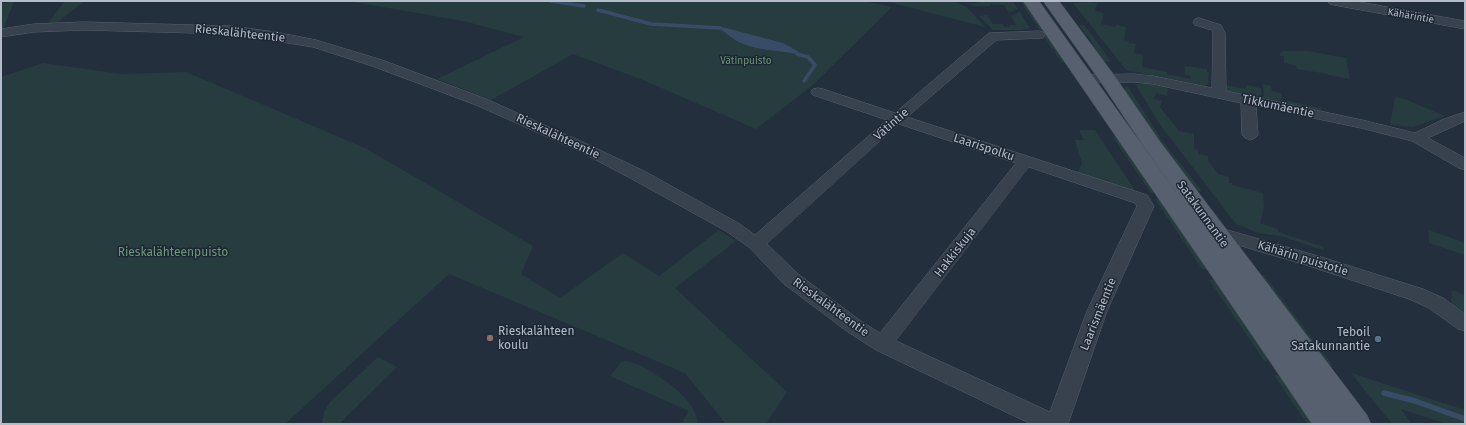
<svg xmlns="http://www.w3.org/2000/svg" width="1466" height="425" font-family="'Fira Sans',sans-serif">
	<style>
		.green { fill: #263c3f }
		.water { fill: #394c67 }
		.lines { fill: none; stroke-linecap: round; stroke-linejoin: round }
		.stream-far1 { stroke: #394c67; stroke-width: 3.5 }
		.stream { stroke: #394c67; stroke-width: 5.5 }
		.minor-casing { stroke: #565f6c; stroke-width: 1 }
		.major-casing { stroke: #414a57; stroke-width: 1 }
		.minor { fill: #38414e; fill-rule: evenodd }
		.major { fill: #56606e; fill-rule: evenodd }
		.education-dot { fill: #8d6e63; stroke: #1d2633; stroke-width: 1.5 }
		.service-dot { fill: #5c6f8a; stroke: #1d2633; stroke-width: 1.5 }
		.labels { text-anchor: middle; stroke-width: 3; stroke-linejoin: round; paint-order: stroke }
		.far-street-label { font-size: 10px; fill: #b4bcc9; stroke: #1d2633 }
		.far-park-label { font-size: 10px; fill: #6b9a76; stroke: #1d2633 }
		.street-label { font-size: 12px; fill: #b4bcc9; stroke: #1d2633 }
		.park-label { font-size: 12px; fill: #6b9a76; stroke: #1d2633 }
		.poi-label { font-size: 12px; fill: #b4bcc9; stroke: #1d2633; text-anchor: start }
	</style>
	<rect width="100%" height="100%" fill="#242f3e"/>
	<path class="green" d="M 12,1 L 14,1 L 3,30 L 1,30 L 1,4 Z
		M 65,1 L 84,1 L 57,23 L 47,24 Z
		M 348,1 L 864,1 L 892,7 L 813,85 L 756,129 L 643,80 L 573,54 L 491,100 L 437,79 L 524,37 L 463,21 Z
		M 885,1 L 953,1 L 967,7 L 985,27 Z
		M 985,1 L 1013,1 L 1018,9 L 1009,13 L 1004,5 L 991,4 L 991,6 L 974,6 L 969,4 Z
		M 1020,1 L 1023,1 L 1067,63 L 1062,63 Z
		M 1089,2 L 1097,3 L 1095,11 L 1104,13 L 1101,24 L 1115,27 L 1116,25 L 1126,27 L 1124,40 L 1129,41 L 1128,43 L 1136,44 L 1134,53 L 1143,55 L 1142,67 L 1167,72 L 1167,74 L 1190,79 L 1191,76 L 1185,75 L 1185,66 L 1207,69 L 1207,72 L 1209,72 L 1208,84 L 1204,86 L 1200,85 L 1126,70 L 1073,3 Z
		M 1020,12 L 1030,28 L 1021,30 L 993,30 L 979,16 L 987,15 L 993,24 L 1003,24 L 1004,27 L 1010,27 L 1009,25 L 1016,25 L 1011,16 Z
		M 1079,25 L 1084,25 L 1111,61 L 1102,62 L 1092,42 Z
		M 1285,51 L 1308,51 L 1346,58 L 1350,79 L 1328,75 L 1328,74 L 1297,69 L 1296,65 L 1284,63 L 1284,56 L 1280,56 L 1280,53 Z
		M 43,63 L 121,74 L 186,72 L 365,148 L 533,246 L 521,274 L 560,298 L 623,253 L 659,276 L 719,230 L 736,241 L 675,288 L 787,392 L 766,424 L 726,424 L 685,373 L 449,274 L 285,424 L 1,424 L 1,77 Z
		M 1143,83 L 1166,87 L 1168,90 L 1167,96 L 1157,93 L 1153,99 L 1162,101 L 1160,107 L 1179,131 L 1194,134 L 1194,149 L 1198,150 L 1198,154 L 1208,156 L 1208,161 L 1218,174 L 1229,177 L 1229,183 L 1232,183 L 1232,185 L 1263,193 L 1264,208 L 1260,223 L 1278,229 L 1278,232 L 1324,247 L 1323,250 L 1284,237 L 1258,233 L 1236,224 L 1161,126 L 1135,84 Z
		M 1263,84 L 1271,86 L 1272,91 L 1281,93 L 1282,99 L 1274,98 L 1321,108 L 1322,111 L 1228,91 L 1225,85 L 1246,89 L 1246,85 L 1261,88 L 1261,96 L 1264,96 Z
		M 1127,85 L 1161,139 L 1202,191 L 1194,192 L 1124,92 Z
		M 1395,97 L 1407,100 L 1445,116 L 1413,127 L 1390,125 Z
		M 1079,130 L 1095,130 L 1136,192 L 1077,174 L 1082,163 L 1075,140 L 1084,140 Z
		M 1113,137 L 1118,137 L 1157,192 L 1151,193 Z
		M 1155,199 L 1161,199 L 1210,269 L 1202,269 Z
		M 1429,230 L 1465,243 L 1465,255 L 1429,243 Z
		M 1264,275 L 1333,366 L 1328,365 L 1256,276 Z
		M 1216,279 L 1269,358 L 1265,362 L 1209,280 Z
		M 1452,290 L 1465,295 L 1465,313 L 1451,303 Z
		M 378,357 L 397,367 L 339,424 L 322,424 L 324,412 L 330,402 Z
		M 624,361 C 637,359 678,388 686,399 C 692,406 697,415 698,424 L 681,424 L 689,411 L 610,376 L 620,363 Z
		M 1351,373 L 1465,410 L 1465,424 L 1447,424 L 1401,409 L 1412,424 L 1392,424 Z
		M 1274,375 L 1280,376 L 1317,424 L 1307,424 Z"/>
	<path class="water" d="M 722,27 L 783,43 L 799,52 L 796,54 C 778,50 759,51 741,43 C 733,40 727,33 720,29 Z"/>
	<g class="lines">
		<path class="stream-far1" d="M 550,1 L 584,6
			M 598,10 L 651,24 L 721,28
			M 797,54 L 808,57 L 815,65 L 804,81"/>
		<path class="stream" d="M 1384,393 L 1415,401 L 1465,419"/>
		<g class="minor-casing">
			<path id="minor" d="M 1328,1 L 1354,1 L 1465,21 L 1465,29 L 1334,5 L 1330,4 Z
				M 1199,18 L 1221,25 L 1225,33 L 1226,91 L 1362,120 L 1415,133 L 1444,119 L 1465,112 L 1465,121 L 1428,138 L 1465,158 L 1465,170 L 1459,168 L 1412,141 L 1361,128 L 1256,106 L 1258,135 L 1255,138 L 1250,140 L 1245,138 L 1242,135 L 1241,103 L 1153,84 L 1134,82 L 1086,83 L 1081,82 L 1079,79 L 1081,76 L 1086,75 L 1134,74 L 1153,76 L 1212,88 L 1213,33 L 1212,30 L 1195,25 L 1193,22 L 1195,19 Z
				M 84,22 L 231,26 L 275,32 L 316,40 L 382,60 L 486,99 L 589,145 L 644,171 L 738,223 L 755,235 L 887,120 L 813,95 L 811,92 L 813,89 L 818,88 L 823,89 L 895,113 L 989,33 L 1039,31 L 1043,32 L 1045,35 L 1043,38 L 997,40 L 994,42 L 907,117 L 1147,195 L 1154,206 L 1107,311 L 1068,424 L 1031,424 L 876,350 L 848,332 L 784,284 L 750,248 L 726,231 L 632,179 L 579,151 L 476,105 L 372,66 L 313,47 L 231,34 L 84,30 L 34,32 L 1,37 L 1,29 L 34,24 ZM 899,124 L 1016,163 L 880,333 L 862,322 L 798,274 L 767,244 ZM 1029,167 L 1135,203 L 1137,206 L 1087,311 L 1050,412 L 896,341 Z
				M 1210,225 L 1318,256 L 1423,289 L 1443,298 L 1465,314 L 1465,331 L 1458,329 L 1429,308 L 1409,299 L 1306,265 L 1204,235 L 1201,231 L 1204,227 Z"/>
		</g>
		<g class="major-casing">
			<path id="major" d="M 1023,1 L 1039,1 L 1186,206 L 1144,147 L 1100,81 L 1043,1 L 1059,1 L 1114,75 L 1161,143 L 1367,415 L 1371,424 L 1312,424 C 1217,282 1119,142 1023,1 Z"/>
		</g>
		<use href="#minor" class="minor"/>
		<use href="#major" class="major"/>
	</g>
	<circle class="education-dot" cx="490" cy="338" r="4"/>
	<circle class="service-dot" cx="1378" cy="339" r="4"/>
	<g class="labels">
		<g class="far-street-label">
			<text transform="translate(1411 15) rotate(10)" y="4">Kähärintie</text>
		</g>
		<g class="far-park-label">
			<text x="746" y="64">Vätinpuisto</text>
		</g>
		<g class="street-label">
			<text transform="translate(240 33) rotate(6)" y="4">Rieskalähteentie</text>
			<text transform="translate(1278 106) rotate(12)" y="4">Tikkumäentie</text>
			<text transform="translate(891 124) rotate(-41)" y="4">Vätintie</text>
			<text transform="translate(558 136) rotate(25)" y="4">Rieskalähteentie</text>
			<text transform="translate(984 147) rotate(18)" y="4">Laarispolku</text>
			<text transform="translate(1203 214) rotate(54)" y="4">Satakunnantie</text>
			<text transform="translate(955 252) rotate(-52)" y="4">Hakkiskuja</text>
			<text transform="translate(1303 258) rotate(17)" y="4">Kähärin puistotie</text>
			<text transform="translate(831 307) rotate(36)" y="4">Rieskalähteentie</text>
			<text transform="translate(1098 314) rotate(-68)" y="4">Laarismäentie</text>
		</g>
		<g class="park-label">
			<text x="173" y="256">Rieskalähteenpuisto</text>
		</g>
		<g class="poi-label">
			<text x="498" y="335">Rieskalähteen<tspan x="498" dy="14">koulu</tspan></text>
			<text x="1370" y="336" text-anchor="end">Teboil<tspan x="1370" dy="14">Satakunnantie</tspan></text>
		</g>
	</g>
	<rect width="1466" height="425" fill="none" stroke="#b4bcc9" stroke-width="4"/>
</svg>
